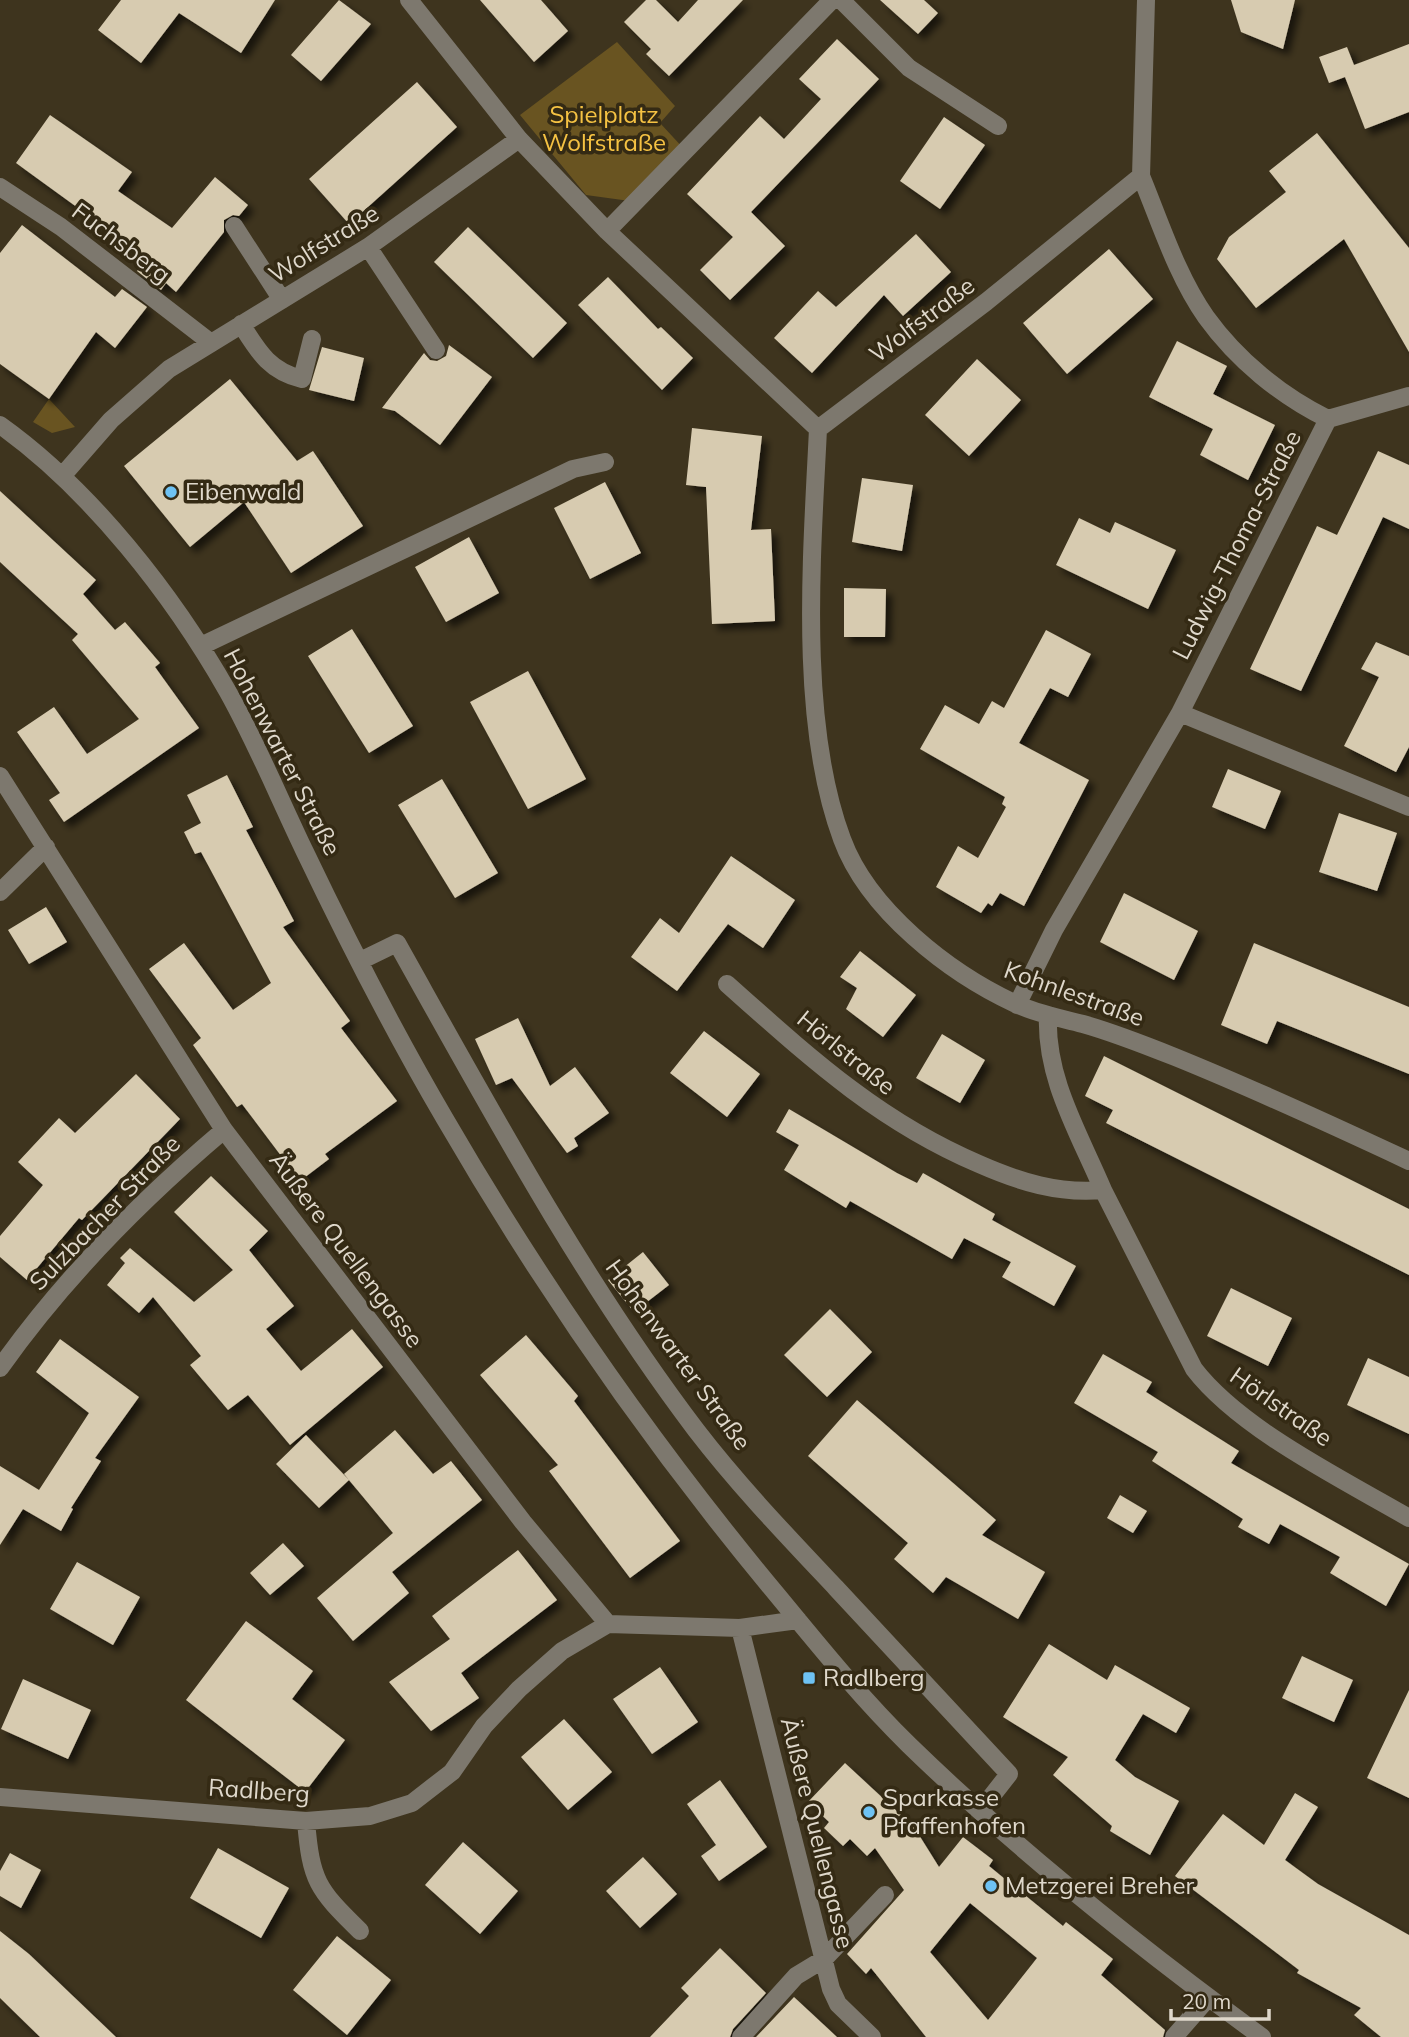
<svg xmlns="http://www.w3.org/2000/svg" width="1409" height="2037" font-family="Mulish,sans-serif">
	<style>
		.green { fill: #695421 }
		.building { fill: #d7cbb0; fill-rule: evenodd; filter: url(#shadow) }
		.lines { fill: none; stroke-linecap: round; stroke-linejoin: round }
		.minor { stroke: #7d786e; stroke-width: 18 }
		.poi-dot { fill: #6ec2f3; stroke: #342a14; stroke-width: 2.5 }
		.labels { text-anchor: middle; stroke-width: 7; stroke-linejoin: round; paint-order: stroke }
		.park-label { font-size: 24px; fill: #f5c243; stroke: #342a14 }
		.street-label { font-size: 24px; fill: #dfd8cb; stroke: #342a14 }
		.poi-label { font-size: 24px; fill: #dfd8cb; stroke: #342a14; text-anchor: start }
	</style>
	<defs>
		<filter id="shadow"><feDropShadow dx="6" dy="6" stdDeviation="3.5" flood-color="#0009"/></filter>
	</defs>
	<rect width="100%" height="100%" fill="#3e341e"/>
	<path class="green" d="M 617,42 L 675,106 L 660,123 L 685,150 L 637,202 L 586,195 L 520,115 Z
		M 49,399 L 75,427 L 52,433 L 33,422 Z"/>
	<path class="building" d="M 121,0 L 275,0 L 241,53 L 179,13 L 141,63 L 98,30 Z
		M 339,0 L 371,24 L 321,81 L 291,55 Z
		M 480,0 L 541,0 L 568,31 L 534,62 Z
		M 646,0 L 656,0 L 678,22 L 698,0 L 743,0 L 669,76 L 646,54 L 651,49 L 624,22 Z
		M 880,0 L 924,0 L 938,13 L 918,34 Z
		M 1231,0 L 1295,0 L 1283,49 L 1241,32 Z
		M 837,39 L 879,79 L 751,212 L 785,246 L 730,300 L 700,270 L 733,237 L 687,194 L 760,116 L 784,139 L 821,99 L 799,79 Z
		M 1409,44 L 1409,112 L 1365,129 L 1345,77 L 1329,83 L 1319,57 L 1347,47 L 1354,65 Z
		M 417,82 L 457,127 L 349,224 L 309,179 Z
		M 50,115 L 132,172 L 118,191 L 172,228 L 215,177 L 248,205 L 239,216 L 233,215 L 224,220 L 224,232 L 176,292 L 166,283 L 161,290 L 137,271 L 147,258 L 16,163 Z
		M 944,117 L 985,145 L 940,209 L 900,181 Z
		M 1317,133 L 1409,248 L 1409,352 L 1344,239 L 1256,308 L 1217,259 L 1229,237 L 1286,192 L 1269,171 Z
		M 22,225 L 115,297 L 122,289 L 147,307 L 115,348 L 96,332 L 49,399 L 0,364 L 0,253 Z
		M 468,227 L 567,323 L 533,358 L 434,262 Z
		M 916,234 L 951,272 L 903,316 L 884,295 L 812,373 L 774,338 L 818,291 L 836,307 Z
		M 1109,249 L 1153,299 L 1067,374 L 1023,323 Z
		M 608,277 L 658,329 L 661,327 L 693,358 L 662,390 L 578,305 Z
		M 1177,341 L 1227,366 L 1213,394 L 1275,425 L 1248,480 L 1200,455 L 1213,429 L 1149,397 Z
		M 449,345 L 492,377 L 440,445 L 395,411 L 382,408 L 424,353 L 430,360 L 437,361 L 446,356 Z
		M 322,347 L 364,358 L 354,401 L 309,390 Z
		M 977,359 L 1021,400 L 969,456 L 925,415 Z
		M 230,379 L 297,461 L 313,451 L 363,526 L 291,573 L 244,502 L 190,547 L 124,466 Z
		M 692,428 L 762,436 L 751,530 L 771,529 L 775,621 L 712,624 L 706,487 L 686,485 Z
		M 1378,451 L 1409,465 L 1409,529 L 1383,517 L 1301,691 L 1250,669 L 1317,526 L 1337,535 Z
		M 862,478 L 913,485 L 902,551 L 852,542 Z
		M 605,482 L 641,553 L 590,579 L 554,508 Z
		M 0,491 L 96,580 L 83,594 L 115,630 L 125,622 L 160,663 L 155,667 L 199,728 L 64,822 L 49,800 L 60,793 L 17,732 L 54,707 L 87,754 L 139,719 L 72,640 L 78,634 L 0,562 Z
		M 1079,518 L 1110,533 L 1115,522 L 1176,550 L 1148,609 L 1056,565 Z
		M 469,537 L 499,593 L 446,622 L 415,567 Z
		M 844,588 L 886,589 L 885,637 L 844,637 Z
		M 352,629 L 413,726 L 369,753 L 308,656 Z
		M 1046,630 L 1091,654 L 1068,697 L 1050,688 L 1019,743 L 1089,780 L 1024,906 L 1000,893 L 992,906 L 988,903 L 981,913 L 936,887 L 958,846 L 978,858 L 1006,807 L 1002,804 L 1005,797 L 920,749 L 945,705 L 979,724 L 992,701 L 1004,708 Z
		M 1376,642 L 1409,656 L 1409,747 L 1396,772 L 1344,746 L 1379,677 L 1361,669 Z
		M 528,671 L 586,779 L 528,809 L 470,702 Z
		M 1228,769 L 1281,791 L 1265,829 L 1212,807 Z
		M 227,775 L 253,827 L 246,830 L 294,921 L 283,927 L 350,1021 L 341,1028 L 397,1101 L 325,1154 L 329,1159 L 300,1181 L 242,1104 L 237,1107 L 193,1045 L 201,1038 L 149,969 L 184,943 L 233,1010 L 271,983 L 201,852 L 195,854 L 184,832 L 201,823 L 187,795 Z
		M 442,779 L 498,873 L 455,898 L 398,805 Z
		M 1339,813 L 1397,833 L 1377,891 L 1319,872 Z
		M 731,856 L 795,900 L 763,948 L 728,924 L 677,991 L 631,957 L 660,918 L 679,933 Z
		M 1124,893 L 1198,931 L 1174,980 L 1100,942 Z
		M 46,907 L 67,942 L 29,964 L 8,930 Z
		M 1254,943 L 1409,1007 L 1409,1074 L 1277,1021 L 1267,1044 L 1221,1025 Z
		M 860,951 L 916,995 L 883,1037 L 846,1009 L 857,988 L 840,977 Z
		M 518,1018 L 550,1086 L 575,1067 L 609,1113 L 574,1138 L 578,1146 L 567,1153 L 512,1078 L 496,1085 L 475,1039 Z
		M 704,1031 L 760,1074 L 727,1117 L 670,1073 Z
		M 942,1034 L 985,1060 L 960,1103 L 916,1078 Z
		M 1104,1056 L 1409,1209 L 1409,1275 L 1106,1123 L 1113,1110 L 1085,1096 Z
		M 136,1074 L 180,1119 L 82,1220 L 79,1218 L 27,1280 L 0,1257 L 0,1236 L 43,1185 L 18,1162 L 59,1118 L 75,1133 Z
		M 789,1109 L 897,1173 L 917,1183 L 923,1173 L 995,1214 L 992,1220 L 1076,1266 L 1054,1306 L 1002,1277 L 1011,1262 L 964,1238 L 952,1259 L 850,1201 L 846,1208 L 784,1170 L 799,1145 L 776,1132 Z
		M 211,1176 L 268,1231 L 249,1250 L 294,1306 L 266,1329 L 301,1371 L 352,1329 L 383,1367 L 290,1445 L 248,1395 L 228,1410 L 190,1365 L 201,1356 L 153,1297 L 139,1313 L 107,1285 L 125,1263 L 120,1258 L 130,1248 L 194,1302 L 233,1270 L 174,1212 Z
		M 643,1252 L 669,1285 L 634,1312 L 608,1280 Z
		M 1231,1288 L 1292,1318 L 1268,1366 L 1207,1336 Z
		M 830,1309 L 872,1352 L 827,1397 L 784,1355 Z
		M 526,1335 L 578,1396 L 574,1401 L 680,1541 L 630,1578 L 549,1471 L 558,1465 L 480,1375 Z
		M 60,1339 L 139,1397 L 95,1458 L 101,1461 L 71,1508 L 73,1509 L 61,1531 L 23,1509 L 0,1545 L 0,1466 L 39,1490 L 89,1413 L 36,1372 Z
		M 1103,1354 L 1152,1382 L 1146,1392 L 1239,1451 L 1231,1463 L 1409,1564 L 1386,1606 L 1330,1573 L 1340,1557 L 1280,1524 L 1269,1544 L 1238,1527 L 1243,1519 L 1152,1461 L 1158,1452 L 1074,1403 Z
		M 1368,1358 L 1409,1377 L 1409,1434 L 1347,1405 Z
		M 857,1400 L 996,1520 L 982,1535 L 1045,1572 L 1018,1619 L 946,1577 L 933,1593 L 894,1559 L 908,1543 L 808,1456 Z
		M 395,1430 L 433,1474 L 451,1461 L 482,1500 L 392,1572 L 409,1593 L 353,1641 L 317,1598 L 393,1533 L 344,1474 Z
		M 306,1435 L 349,1480 L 319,1508 L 276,1464 Z
		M 1120,1495 L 1147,1511 L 1133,1533 L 1107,1518 Z
		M 283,1543 L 304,1566 L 270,1595 L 250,1573 Z
		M 518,1550 L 557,1600 L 461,1673 L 479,1698 L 431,1731 L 389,1682 L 450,1639 L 432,1616 Z
		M 77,1562 L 140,1597 L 113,1645 L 50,1609 Z
		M 246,1621 L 313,1671 L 292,1699 L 345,1740 L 305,1792 L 186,1700 Z
		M 1049,1644 L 1107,1680 L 1115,1665 L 1190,1708 L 1176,1733 L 1143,1714 L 1115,1760 L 1135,1777 L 1179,1801 L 1150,1855 L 1110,1831 L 1112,1826 L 1053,1775 L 1068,1757 L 1003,1717 Z
		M 1302,1656 L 1353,1680 L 1334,1722 L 1282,1698 Z
		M 660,1667 L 698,1722 L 652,1754 L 613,1699 Z
		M 23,1679 L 91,1710 L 68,1759 L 1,1729 Z
		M 1409,1690 L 1409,1798 L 1367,1778 Z
		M 564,1719 L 612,1772 L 568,1810 L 521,1757 Z
		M 845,1763 L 914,1827 L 939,1867 L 963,1837 L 993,1860 L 989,1866 L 1063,1926 L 1066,1922 L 1113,1959 L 1101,1975 L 1165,2030 L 1163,2037 L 926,2037 L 871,1968 L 866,1974 L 847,1954 L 904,1890 L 875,1848 L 867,1856 L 850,1839 L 843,1846 L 824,1828 L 829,1822 L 808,1802 ZM 970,1903 L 1037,1958 L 988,2020 L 930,1952 Z
		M 720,1780 L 767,1847 L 719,1881 L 701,1856 L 716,1845 L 687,1804 Z
		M 1295,1793 L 1318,1807 L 1285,1860 L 1318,1884 L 1409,1935 L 1409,2037 L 1381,2037 L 1354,2015 L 1361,2008 L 1297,1973 L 1299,1970 L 1175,1876 L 1223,1814 L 1264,1845 Z
		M 463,1842 L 518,1891 L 480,1934 L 425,1885 Z
		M 218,1848 L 289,1888 L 261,1938 L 190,1898 Z
		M 10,1853 L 41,1870 L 21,1908 L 0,1896 L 0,1871 Z
		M 643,1857 L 677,1894 L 640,1928 L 606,1891 Z
		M 0,1931 L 29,1954 L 116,2037 L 40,2037 L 0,1998 Z
		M 337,1936 L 391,1980 L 347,2035 L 293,1990 Z
		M 720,1948 L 766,1993 L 733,2029 L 730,2037 L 650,2037 L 689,1996 L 681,1988 Z
		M 794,1997 L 837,2037 L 756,2037 Z"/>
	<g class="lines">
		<path class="minor" d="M 409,0 L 519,139
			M 841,0 L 909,68 L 998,126
			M 0,187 L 61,227 L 210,342
			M 234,226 L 282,300
			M 607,231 L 832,0
			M 368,247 L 436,350
			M 241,324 C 258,351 269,371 302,379 L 312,339
			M 1328,419 L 1409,396
			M 0,425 C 91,490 173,595 228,692 C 257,744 279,798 305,852 C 348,942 394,1032 445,1119 C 543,1288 653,1446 778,1596 C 820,1647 862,1699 909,1745 C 1018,1851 1139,1947 1262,2037
			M 818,429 C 812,554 798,721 842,839 C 868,910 949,973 1016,1004 C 1037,1014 1061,1018 1083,1024 C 1115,1033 1145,1045 1175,1057 C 1254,1089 1332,1125 1409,1161
			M 63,475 L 111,420 L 169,369 L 368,247 L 519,139 L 607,231 L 818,429 L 986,302 L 1141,176 L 1146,0
			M 201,646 L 573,469 L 605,462
			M 1180,713 L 1409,807
			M 0,776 L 224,1130 L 523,1522 L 608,1624 L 740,1628 L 798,1620
			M 0,892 L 46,847
			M 360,961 L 397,943 C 490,1109 581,1278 696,1430 C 739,1486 788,1537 836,1588 C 894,1650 952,1712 1009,1774 L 980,1811
			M 727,984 C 808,1056 878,1121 979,1164 C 1020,1182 1058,1194 1103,1190 L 1194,1369 C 1240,1429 1342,1479 1409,1518
			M 1017,1005 L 1054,930 L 1180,713 L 1328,419 C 1281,396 1237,360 1206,317 C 1177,276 1160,222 1141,176
			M 1048,1015 C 1045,1078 1079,1133 1103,1190
			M 0,1368 C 63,1279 140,1201 224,1130
			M 740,1628 L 831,1989 L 838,2004 L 872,2037
			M 0,1797 L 306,1821 L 370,1816 L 412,1803 L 452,1772 L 484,1726 L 519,1689 L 562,1651 L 608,1624
			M 306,1821 C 311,1881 317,1889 360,1931
			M 741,2037 L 796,1976 L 824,1959 L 885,1895
			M 1174,2037 L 1208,1998"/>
	</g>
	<g class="poi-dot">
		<circle cx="171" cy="492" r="7"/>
		<rect x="802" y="1671" width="14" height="14" rx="3.5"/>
		<circle cx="869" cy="1812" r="7"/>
		<circle cx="991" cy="1886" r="7"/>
	</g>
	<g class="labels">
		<g class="park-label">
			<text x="604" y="123">Spielplatz<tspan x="604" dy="28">Wolfstraße</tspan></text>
		</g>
		<g class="street-label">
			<text transform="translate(121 243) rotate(37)" y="8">Fuchsberg</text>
			<text transform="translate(324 244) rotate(-32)" y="8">Wolfstraße</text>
			<text transform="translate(922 320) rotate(-37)" y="8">Wolfstraße</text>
			<text transform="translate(1237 545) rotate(-63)" y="8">Ludwig-Thoma-Straße</text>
			<text transform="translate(282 752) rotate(63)" y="8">Hohenwarter Straße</text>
			<text transform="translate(1074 994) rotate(20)" y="8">Kohnlestraße</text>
			<text transform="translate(846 1053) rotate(39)" y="8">Hörlstraße</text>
			<text transform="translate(105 1213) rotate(-46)" y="8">Sulzbacher Straße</text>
			<text transform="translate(346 1250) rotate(53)" y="8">Äußere Quellengasse</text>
			<text transform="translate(678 1355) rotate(54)" y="8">Hohenwarter Straße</text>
			<text transform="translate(1281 1407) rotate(35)" y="8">Hörlstraße</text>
			<text transform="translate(259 1791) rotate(4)" y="8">Radlberg</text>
			<text transform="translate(817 1833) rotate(76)" y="8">Äußere Quellengasse</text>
		</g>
		<g class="poi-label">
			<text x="185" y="500">Eibenwald</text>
			<text x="823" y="1686">Radlberg</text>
			<text x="883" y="1806">Sparkasse<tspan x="883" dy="28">Pfaffenhofen</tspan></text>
			<text x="1005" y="1894">Metzgerei Breher</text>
		</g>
	</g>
	<path d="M1171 2009v10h98v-10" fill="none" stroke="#dfd8cb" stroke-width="3.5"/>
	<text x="1182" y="2009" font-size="21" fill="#dfd8cb" stroke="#342a14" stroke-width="5" paint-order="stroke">20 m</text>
</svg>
